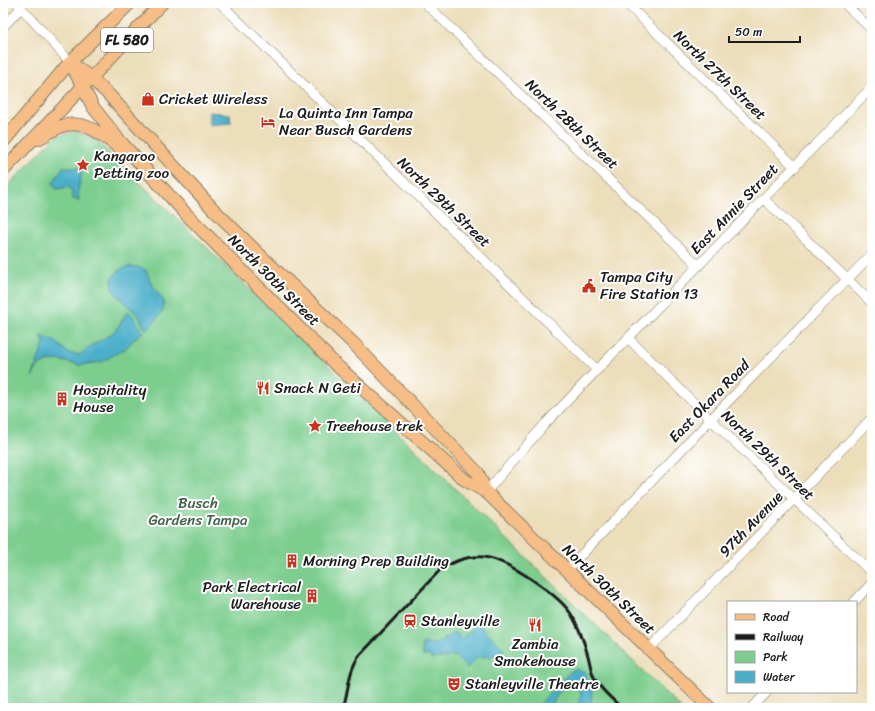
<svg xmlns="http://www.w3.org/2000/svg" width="875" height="711" font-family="Sriracha,sans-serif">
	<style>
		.park { fill: #7ccd8e; stroke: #4c7455 }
		.water { fill: #4bafca; stroke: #346673 }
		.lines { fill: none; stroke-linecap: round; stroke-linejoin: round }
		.minor-casing { stroke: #847d6b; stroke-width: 10 }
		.major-casing { stroke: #847d6b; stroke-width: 14 }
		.minor { stroke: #fff; stroke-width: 9 }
		.major { stroke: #f6be86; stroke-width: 12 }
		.rail { stroke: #1c1c1c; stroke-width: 3 }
		.labels { text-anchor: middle; stroke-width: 4; stroke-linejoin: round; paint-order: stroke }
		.shield { fill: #fff; stroke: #606060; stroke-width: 1 }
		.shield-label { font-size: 14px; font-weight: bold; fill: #1c1c1c }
		.street-label { font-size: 15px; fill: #1c1c1c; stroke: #fff }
		.poi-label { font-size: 15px; fill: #1c1c1c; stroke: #fff; text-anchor: start }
		.park-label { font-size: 15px; fill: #42634a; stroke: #fff }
	</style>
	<rect width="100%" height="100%" fill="#fff"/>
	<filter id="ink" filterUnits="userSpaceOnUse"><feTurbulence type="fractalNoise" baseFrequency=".025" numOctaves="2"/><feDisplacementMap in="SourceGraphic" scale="8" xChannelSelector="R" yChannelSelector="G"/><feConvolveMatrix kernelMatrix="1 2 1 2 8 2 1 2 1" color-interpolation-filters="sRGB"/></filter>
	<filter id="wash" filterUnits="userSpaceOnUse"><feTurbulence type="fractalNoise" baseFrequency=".012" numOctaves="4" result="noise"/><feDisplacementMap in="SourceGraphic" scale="16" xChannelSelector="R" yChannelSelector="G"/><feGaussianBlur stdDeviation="0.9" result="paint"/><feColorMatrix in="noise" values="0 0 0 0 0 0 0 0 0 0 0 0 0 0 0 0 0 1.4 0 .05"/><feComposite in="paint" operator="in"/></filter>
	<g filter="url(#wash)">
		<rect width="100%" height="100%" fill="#ecdeba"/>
		<path class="park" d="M 77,131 L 97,141 L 681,708 L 3,708 L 3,191 L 56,136 Z"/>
		<path class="water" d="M 209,112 L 230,114 L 231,123 L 209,125 Z
			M 63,167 L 81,168 C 83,179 76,185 79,200 L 73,199 L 71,189 L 68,187 L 56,189 L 53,183 Z
			M 138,267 L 146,270 L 152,285 L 164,301 L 163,311 L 149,328 L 144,328 L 139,316 L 114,292 C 108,282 114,272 124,268 C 128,266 134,267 138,267 Z
			M 128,311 L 135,318 L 140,329 L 143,332 L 136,337 L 125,349 L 101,362 L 80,365 L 58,360 L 47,362 L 38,366 L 32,377 L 44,344 L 44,341 L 41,336 L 55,341 L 68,353 L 80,355 C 88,346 101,341 111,334 C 119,328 122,319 128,311 Z
			M 478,623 L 504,649 L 497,657 L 494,654 L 490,658 L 486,655 L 482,659 L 479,656 L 467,668 L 455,656 L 431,659 L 430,655 L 423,656 L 422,644 L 435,644 L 455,632 L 462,639 Z
			M 577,669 L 586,674 L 586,678 L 592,690 L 591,702 L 586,708 L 578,708 L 581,692 L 574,680 C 563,687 554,694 552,708 L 536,708 L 571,671 Z"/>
	</g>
	<g filter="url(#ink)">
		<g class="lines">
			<g class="minor-casing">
				<path id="minor" d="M 17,3 L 70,62
					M 220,3 L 597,370
					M 425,3 L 699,266
					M 626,3 L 795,167
					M 844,3 L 872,30
					M 3,27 L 21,8
					M 764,199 L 872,303
					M 629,339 L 707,416 L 872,573
					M 486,492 L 546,423 L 597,370 L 872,87
					M 567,570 L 711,419 L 872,254
					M 854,602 L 872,583
					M 649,649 L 872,418
					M 752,708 L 767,692"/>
			</g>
			<g class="major-casing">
				<path id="major" d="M 70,62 L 93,107 L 119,140 L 187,215 L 335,364 L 465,480 L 486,492 L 710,708
					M 71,63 L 91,78 L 108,94 L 213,209 L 264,259 L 354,344 L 478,473 L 486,492
					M 38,139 C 46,135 58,126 66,125 C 87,121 104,136 119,148
					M 3,142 L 70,62 L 130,3
					M 3,171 L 162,3"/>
			</g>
			<use href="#minor" class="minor"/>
			<use href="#major" class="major"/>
			<path class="rail" d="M 343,708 C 349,690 348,670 360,655 L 440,570 C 455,560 471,554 489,558 C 511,563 559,595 571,614 C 578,625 585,644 588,656 C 590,663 591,673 595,679 C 601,690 613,700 622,708"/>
		</g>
	</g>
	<defs>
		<g id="shop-bare" transform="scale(1.08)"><path d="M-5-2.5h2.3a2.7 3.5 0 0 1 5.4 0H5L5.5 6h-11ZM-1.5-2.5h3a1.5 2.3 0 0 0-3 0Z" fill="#c8321e" stroke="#fff" stroke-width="2.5" paint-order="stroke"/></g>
		<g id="hotel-bare" transform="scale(1.08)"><path d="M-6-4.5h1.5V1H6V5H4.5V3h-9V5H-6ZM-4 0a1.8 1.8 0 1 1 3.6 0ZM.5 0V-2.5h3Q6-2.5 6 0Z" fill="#c8321e" stroke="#fff" stroke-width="2.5" paint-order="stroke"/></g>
		<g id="sight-bare" transform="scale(1.08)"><path d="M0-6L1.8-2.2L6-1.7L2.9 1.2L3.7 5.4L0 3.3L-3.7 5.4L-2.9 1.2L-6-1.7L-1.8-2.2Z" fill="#c8321e" stroke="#fff" stroke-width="2.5" paint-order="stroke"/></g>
		<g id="civic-bare" transform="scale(1.08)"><path d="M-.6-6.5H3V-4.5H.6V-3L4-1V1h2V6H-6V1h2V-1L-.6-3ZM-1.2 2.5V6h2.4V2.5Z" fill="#c8321e" stroke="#fff" stroke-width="2.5" paint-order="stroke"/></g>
		<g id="restaurant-bare" transform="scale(1.08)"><path d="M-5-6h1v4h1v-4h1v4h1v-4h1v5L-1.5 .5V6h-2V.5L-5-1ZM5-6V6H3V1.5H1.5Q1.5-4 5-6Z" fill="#c8321e" stroke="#fff" stroke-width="2.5" paint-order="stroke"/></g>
		<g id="building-bare" transform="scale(1.08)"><path d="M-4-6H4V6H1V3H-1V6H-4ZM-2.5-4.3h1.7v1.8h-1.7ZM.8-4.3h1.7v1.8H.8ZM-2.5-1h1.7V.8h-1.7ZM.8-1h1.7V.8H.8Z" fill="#c8321e" stroke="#fff" stroke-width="2.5" paint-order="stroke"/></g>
		<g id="station-bare" transform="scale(1.08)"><path d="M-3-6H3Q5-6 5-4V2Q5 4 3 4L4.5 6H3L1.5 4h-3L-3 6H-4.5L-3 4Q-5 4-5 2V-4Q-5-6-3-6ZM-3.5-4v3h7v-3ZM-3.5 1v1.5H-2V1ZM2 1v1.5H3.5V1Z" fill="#c8321e" stroke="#fff" stroke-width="2.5" paint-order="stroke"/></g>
		<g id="theatre-bare" transform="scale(1.08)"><path d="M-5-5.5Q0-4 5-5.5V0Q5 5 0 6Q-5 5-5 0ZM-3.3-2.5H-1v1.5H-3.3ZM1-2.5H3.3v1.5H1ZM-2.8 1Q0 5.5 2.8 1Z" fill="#c8321e" stroke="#fff" stroke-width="2.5" paint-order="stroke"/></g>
	</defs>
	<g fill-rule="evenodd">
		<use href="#shop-bare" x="148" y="99"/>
		<use href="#hotel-bare" x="268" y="122"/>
		<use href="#sight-bare" x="83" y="165"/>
		<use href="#civic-bare" x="589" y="286"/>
		<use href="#restaurant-bare" x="263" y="388"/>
		<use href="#building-bare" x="62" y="399"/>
		<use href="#sight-bare" x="315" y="426"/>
		<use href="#building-bare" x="292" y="561"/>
		<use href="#building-bare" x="312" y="596"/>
		<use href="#station-bare" x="410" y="621"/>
		<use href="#restaurant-bare" x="535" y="625"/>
		<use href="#theatre-bare" x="454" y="684"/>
	</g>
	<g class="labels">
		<rect class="shield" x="101" y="28" width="52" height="24" rx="3"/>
		<g class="shield-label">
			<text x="127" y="45">FL 580</text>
		</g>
		<g class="street-label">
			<text transform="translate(720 75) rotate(44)" y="5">North 27th Street</text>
			<text transform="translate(572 124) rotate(44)" y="5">North 28th Street</text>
			<text transform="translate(444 202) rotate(44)" y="5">North 29th Street</text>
			<text transform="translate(734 209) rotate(-46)" y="5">East Annie Street</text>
			<text transform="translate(274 280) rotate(45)" y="5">North 30th Street</text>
			<text transform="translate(709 401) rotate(-46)" y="5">East Okara Road</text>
			<text transform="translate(768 455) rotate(44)" y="5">North 29th Street</text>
			<text transform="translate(751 524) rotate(-46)" y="5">97th Avenue</text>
			<text transform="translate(609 589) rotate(44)" y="5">North 30th Street</text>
		</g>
		<g class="poi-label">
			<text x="159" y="104">Cricket Wireless</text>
			<text x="279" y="118">La Quinta Inn Tampa<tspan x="279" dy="17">Near Busch Gardens</tspan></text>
			<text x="94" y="161">Kangaroo<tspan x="94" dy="17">Petting zoo</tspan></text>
			<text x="600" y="282">Tampa City<tspan x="600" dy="17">Fire Station 13</tspan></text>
			<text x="274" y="393">Snack N Geti</text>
			<text x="73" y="395">Hospitality<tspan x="73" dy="17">House</tspan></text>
			<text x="326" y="431">Treehouse trek</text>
			<text x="303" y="566">Morning Prep Building</text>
			<text x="301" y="592" text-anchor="end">Park Electrical<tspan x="301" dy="17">Warehouse</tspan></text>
			<text x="421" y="626">Stanleyville</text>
			<text x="535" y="649" text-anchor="middle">Zambia<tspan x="535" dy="17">Smokehouse</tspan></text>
			<text x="465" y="689">Stanleyville Theatre</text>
		</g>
		<g class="park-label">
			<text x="198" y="508">Busch<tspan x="198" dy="17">Gardens Tampa</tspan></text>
		</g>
	</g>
	<rect width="875" height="711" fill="none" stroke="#fff" stroke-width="16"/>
	<rect x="727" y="601" width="130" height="92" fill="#ffffff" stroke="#a4a4a4"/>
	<rect x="735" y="614" width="20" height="6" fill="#f6be86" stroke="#a4a4a4"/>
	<text x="763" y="621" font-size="12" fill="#1c1c1c">Road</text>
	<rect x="735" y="634" width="20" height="6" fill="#1c1c1c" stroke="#a4a4a4"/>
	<text x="763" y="641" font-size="12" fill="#1c1c1c">Railway</text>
	<rect x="735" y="651" width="20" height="12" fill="#7ccd8e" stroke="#a4a4a4"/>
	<text x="763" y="661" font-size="12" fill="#1c1c1c">Park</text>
	<rect x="735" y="671" width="20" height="12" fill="#4bafca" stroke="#a4a4a4"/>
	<text x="763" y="681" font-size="12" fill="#1c1c1c">Water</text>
	<path d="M729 36v6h71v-6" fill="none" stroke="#1c1c1c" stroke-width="2"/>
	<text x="735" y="36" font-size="12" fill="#1c1c1c" stroke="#ffffff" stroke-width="3" paint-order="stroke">50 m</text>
</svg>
